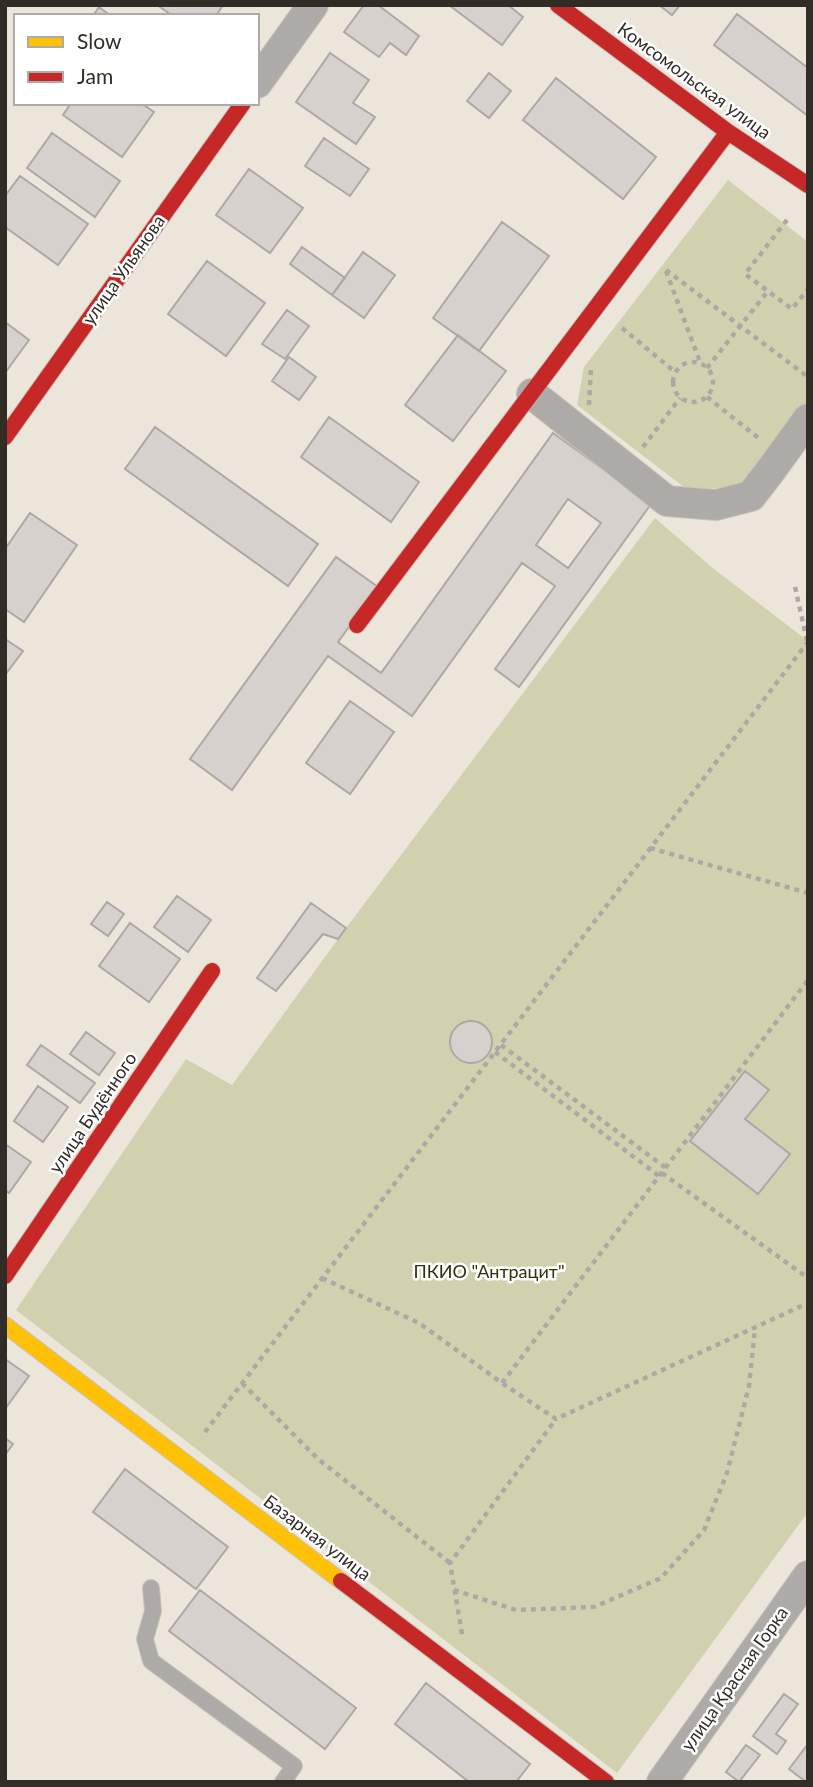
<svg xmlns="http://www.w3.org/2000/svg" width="813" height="1787" font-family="Lato,sans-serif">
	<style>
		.green { fill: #d2d1af }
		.building { fill: #d7d1ce; stroke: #ada7a5; stroke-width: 2; fill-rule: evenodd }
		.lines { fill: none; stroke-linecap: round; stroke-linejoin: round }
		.lane-casing { stroke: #c9c4bb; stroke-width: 18 }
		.street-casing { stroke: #c9c4bb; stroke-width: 32 }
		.slow-casing { stroke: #c9c4bb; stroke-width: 18 }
		.jam-casing { stroke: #c9c4bb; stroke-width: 18 }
		.path { stroke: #aca9a4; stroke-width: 4.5; stroke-dasharray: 5 5; stroke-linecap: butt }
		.lane { stroke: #adaaa8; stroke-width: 16 }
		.street { stroke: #adaaa8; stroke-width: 30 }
		.slow { stroke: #ffc107; stroke-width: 16 }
		.jam { stroke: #c62828; stroke-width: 16 }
		.labels { text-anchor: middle; stroke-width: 5; stroke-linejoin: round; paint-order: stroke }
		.street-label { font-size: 18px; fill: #312c25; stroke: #fff }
		.park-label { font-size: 18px; fill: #2f300c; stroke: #fff }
	</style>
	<rect width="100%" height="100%" fill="#ece6da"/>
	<path class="green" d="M 728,180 L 808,242 L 808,399 L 745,485 L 689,491 L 577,405 L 584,367 Z
		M 655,518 L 714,569 L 808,641 L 808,1512 L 617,1773 L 16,1310 L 186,1059 L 232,1085 L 346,928 Z"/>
	<path class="building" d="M 157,5 L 223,5 L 216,16 L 173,16 Z
		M 364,5 L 378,5 L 419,36 L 406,55 L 390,43 L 379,57 L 344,32 Z
		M 449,5 L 508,5 L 523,17 L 502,45 Z
		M 659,5 L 680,5 L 672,15 Z
		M 99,7 L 111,16 L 93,16 Z
		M 737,14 L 808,68 L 808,116 L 714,45 Z
		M 330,53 L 369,80 L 353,103 L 375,117 L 356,144 L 296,102 Z
		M 489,73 L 511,91 L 489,118 L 467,101 Z
		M 556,78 L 656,157 L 623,199 L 523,120 Z
		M 71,103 L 141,103 L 154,112 L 122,157 L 63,115 Z
		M 52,133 L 120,181 L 95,217 L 27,168 Z
		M 324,138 L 369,169 L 350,196 L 305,166 Z
		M 249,169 L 303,208 L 270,253 L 216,215 Z
		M 20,176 L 88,224 L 58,265 L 5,227 L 5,196 Z
		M 502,222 L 549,256 L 479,351 L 433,318 Z
		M 302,247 L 345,278 L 332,295 L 290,264 Z
		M 363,252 L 395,275 L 364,318 L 332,295 Z
		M 207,261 L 265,303 L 226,356 L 168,314 Z
		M 287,310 L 309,326 L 285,359 L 262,344 Z
		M 5,322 L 29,340 L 5,373 Z
		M 458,335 L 506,371 L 453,441 L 405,405 Z
		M 289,357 L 316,377 L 299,400 L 272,381 Z
		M 329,417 L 419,482 L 391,522 L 301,457 Z
		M 155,427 L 318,544 L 288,586 L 125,469 Z
		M 553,433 L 651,504 L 519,687 L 495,669 L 555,586 L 522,563 L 412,716 L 328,656 L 232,790 L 190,759 L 336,557 L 378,587 L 338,642 L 381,673 ZM 568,499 L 601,523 L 568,568 L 536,545 Z
		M 30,513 L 77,545 L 24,622 L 5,609 L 5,549 Z
		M 5,639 L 23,651 L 5,675 Z
		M 350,701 L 394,732 L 350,794 L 306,763 Z
		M 177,896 L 211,920 L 188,952 L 154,927 Z
		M 107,902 L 124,914 L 108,936 L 91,924 Z
		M 311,903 L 346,928 L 338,939 L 323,934 L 276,991 L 257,978 Z
		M 130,923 L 180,959 L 149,1002 L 99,966 Z
		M450 1042a21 21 0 1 1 42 0a21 21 0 1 1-42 0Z
		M 86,1032 L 115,1053 L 99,1075 L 70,1054 Z
		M 41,1045 L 95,1083 L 80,1103 L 27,1065 Z
		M 745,1071 L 769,1090 L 745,1119 L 790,1154 L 758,1194 L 690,1141 Z
		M 38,1086 L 68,1107 L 43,1142 L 14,1121 Z
		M 5,1144 L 31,1162 L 9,1193 L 5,1190 Z
		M 5,1359 L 29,1376 L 5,1409 Z
		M 5,1438 L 13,1444 L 5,1455 Z
		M 125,1469 L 228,1547 L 196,1589 L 93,1512 Z
		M 200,1590 L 356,1708 L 325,1749 L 169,1631 Z
		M 426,1683 L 530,1764 L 516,1782 L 469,1782 L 395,1724 Z
		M 784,1694 L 798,1704 L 776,1734 L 786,1741 L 777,1754 L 753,1736 Z
		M 808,1744 L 808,1782 L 806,1782 L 789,1769 Z
		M 746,1745 L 760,1755 L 739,1782 L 726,1772 Z"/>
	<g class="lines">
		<g class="lane-casing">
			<path id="lane" d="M 151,1588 L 153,1611 L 145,1639 L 151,1661 L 294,1766 L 283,1782"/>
		</g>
		<g class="street-casing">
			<path id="street" d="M 257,83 L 313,5
				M 532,394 L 667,501 L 716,505 L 751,496 L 771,470 L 808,419
				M 662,1782 L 808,1576"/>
		</g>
		<g class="slow-casing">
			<path id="slow" d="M 5,1325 L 341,1581"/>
		</g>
		<g class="jam-casing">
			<path id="jam" d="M 558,5 L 728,132 L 808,185
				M 5,437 L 243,103
				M 357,625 L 728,132
				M 5,1276 L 212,971
				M 341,1581 L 606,1782"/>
		</g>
		<path class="path" d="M 787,220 L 745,274 L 792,309 L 808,289
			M 666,270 L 808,377
			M 666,271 L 700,362
			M 622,328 L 675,372
			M673 382a20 20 0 1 1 40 0a20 20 0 1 1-40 0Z
			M 707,368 L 768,291
			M 707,397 L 761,440
			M 589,405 L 591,368
			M 643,447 L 680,398
			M 795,587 L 808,645
			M 650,848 L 808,893
			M 501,1045 L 666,1168
			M 495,1052 L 659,1176
			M 662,1173 L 808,1278
			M 322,1278 L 419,1323 L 502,1383 L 556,1419 L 808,1303
			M 242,1383 L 318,1459 L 450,1563
			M 502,1383 L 808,980
			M 205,1432 L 807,643
			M 454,1590 L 516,1610 L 594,1607 L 661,1578 L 704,1530 L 727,1473 L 749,1386 L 755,1329
			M 462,1634 L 450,1563 L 556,1419"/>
		<use href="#lane" class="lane"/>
		<use href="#street" class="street"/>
		<use href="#slow" class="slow"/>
		<use href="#jam" class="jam"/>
	</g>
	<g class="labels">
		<g class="street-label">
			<text transform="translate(694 81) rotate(36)" y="6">Комсомольская улица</text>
			<text transform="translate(124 270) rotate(-55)" y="6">улица Ульянова</text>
			<text transform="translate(93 1113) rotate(-56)" y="6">улица Будённого</text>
			<text transform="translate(317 1538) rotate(37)" y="6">Базарная улица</text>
			<text transform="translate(735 1679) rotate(-55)" y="6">улица Красная Горка</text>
		</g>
		<g class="park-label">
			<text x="489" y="1278">ПКИО "Антрацит"</text>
		</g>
	</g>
	<rect width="813" height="1787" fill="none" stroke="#312c25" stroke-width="14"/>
	<rect x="14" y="14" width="245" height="91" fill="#ffffff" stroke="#adaba8" stroke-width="2"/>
	<rect x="28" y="37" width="35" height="10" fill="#ffc107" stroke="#adaba8" stroke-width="2"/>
	<text x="77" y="49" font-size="21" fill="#312c25">Slow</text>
	<rect x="28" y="72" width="35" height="10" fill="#c62828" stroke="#adaba8" stroke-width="2"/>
	<text x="77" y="84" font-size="21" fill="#312c25">Jam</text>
</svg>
